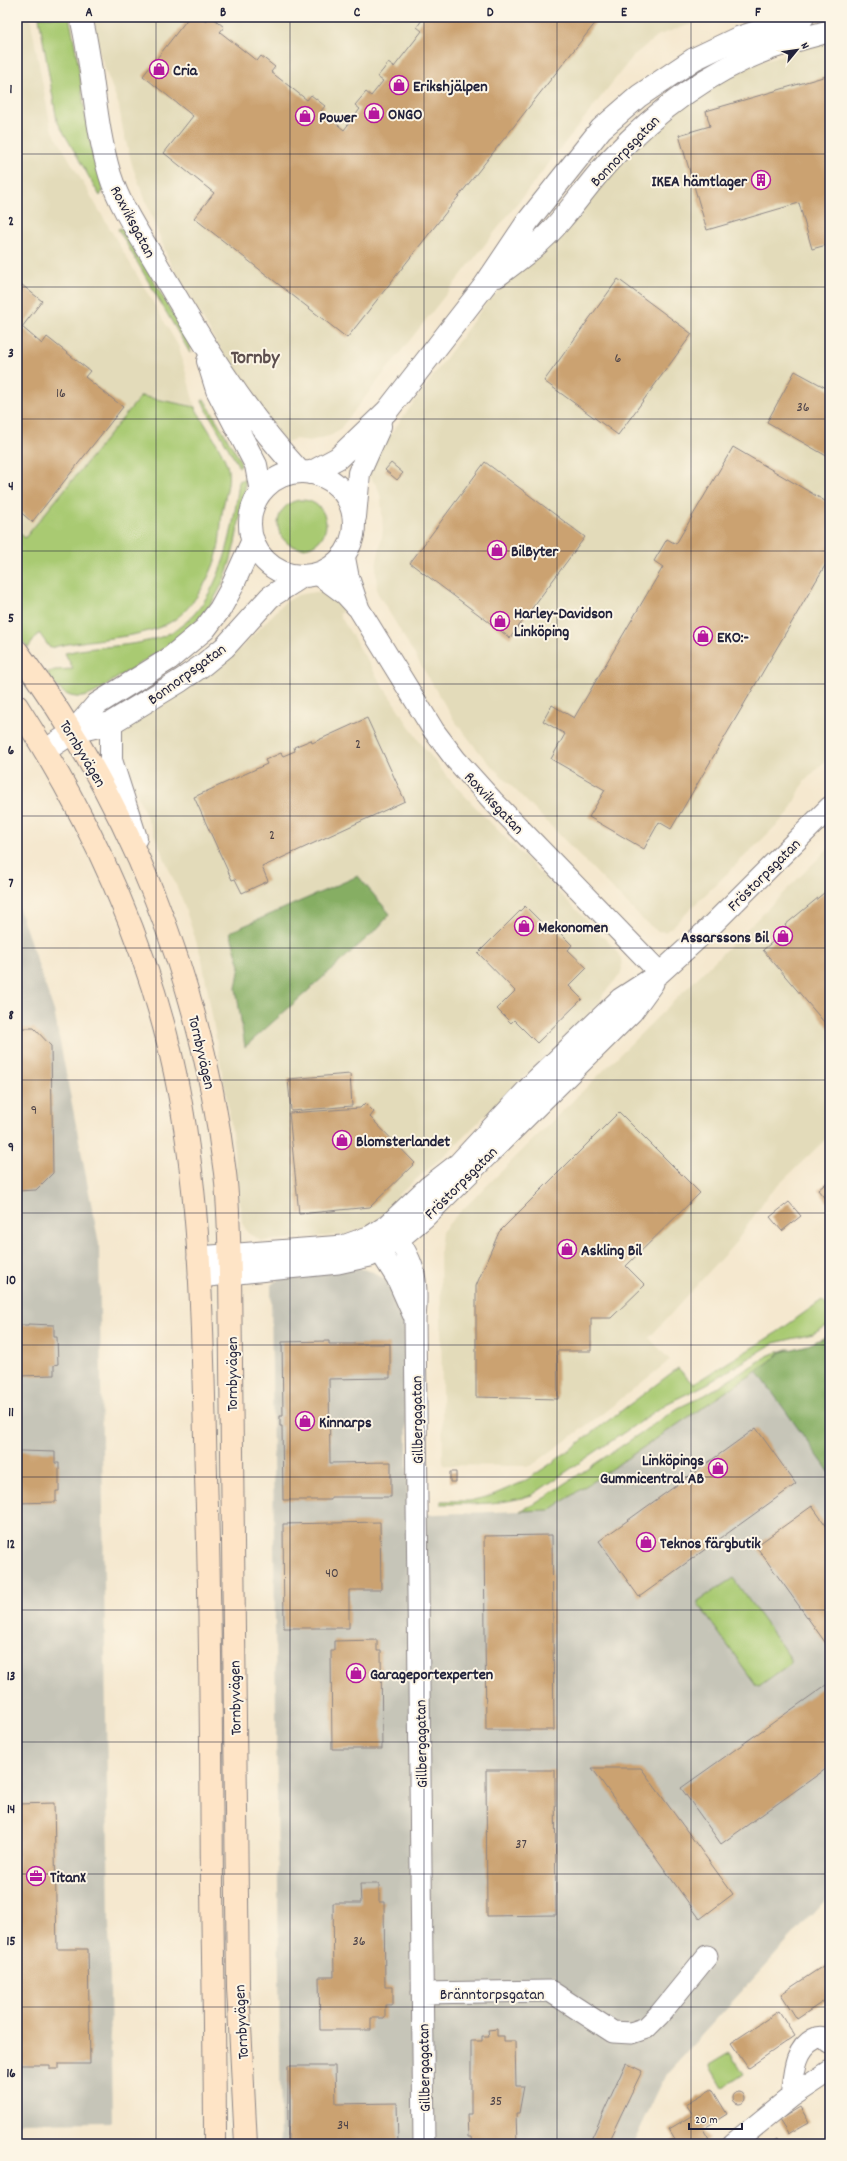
<svg xmlns="http://www.w3.org/2000/svg" width="847" height="2161" font-family="Dekko,sans-serif">
	<style>
		.built { fill: #e3dbba; fill-rule: evenodd }
		.industrial { fill: #c6c5b8 }
		.green { fill: #a9ca72; stroke: #667656 }
		.forest { fill: #86ae64; stroke: #546850 }
		.building { fill: #cba271 }
		.lines { fill: none; stroke-linecap: round; stroke-linejoin: round }
		.minor-casing { stroke: #8c8585; stroke-width: 23 }
		.tertiary-casing { stroke: #8c8585; stroke-width: 24 }
		.secondary-casing { stroke: #8c8585; stroke-width: 24 }
		.minor { stroke: #fff; stroke-width: 21 }
		.tertiary { stroke: #fff; stroke-width: 22 }
		.secondary { stroke: #fee4c6; stroke-width: 22 }
		.grid { fill: none; stroke: #22223b; stroke-width: 1; stroke-opacity: 0.55 }
		.labels { text-anchor: middle; stroke-width: 4; stroke-linejoin: round; paint-order: stroke }
		.number-label { font-size: 14px; fill: #4c4248 }
		.poi-label { font-size: 16px; font-weight: bold; fill: #22223b; stroke: #fcf5e5; text-anchor: start }
		.street-label { font-size: 16px; fill: #22223b; stroke: #fcf5e5 }
		.district-label { font-size: 20px; font-weight: bold; fill: #5d4f4e; stroke: #fcf5e5 }
		.neatline { fill: none; stroke: #22223b; stroke-width: 1.5 }
		.grid-label { font-size: 13px; text-anchor: middle; font-weight: bold; fill: #22223b }
	</style>
	<rect width="100%" height="100%" fill="#fcf5e5"/>
	<filter id="ink" filterUnits="userSpaceOnUse"><feTurbulence type="fractalNoise" baseFrequency=".025" numOctaves="2"/><feDisplacementMap in="SourceGraphic" scale="8" xChannelSelector="R" yChannelSelector="G"/><feConvolveMatrix kernelMatrix="1 2 1 2 8 2 1 2 1" color-interpolation-filters="sRGB"/></filter>
	<filter id="wash" filterUnits="userSpaceOnUse"><feTurbulence type="fractalNoise" baseFrequency=".012" numOctaves="4" result="noise"/><feDisplacementMap in="SourceGraphic" scale="16" xChannelSelector="R" yChannelSelector="G"/><feGaussianBlur stdDeviation="0.9" result="paint"/><feColorMatrix in="noise" values="0 0 0 0 0 0 0 0 0 0 0 0 0 0 0 0 0 1.4 0 .05"/><feComposite in="paint" operator="in"/></filter>
	<g filter="url(#wash)">
		<rect width="100%" height="100%" fill="#f5e8cf"/>
		<path class="built" d="M 17,17 L 30,17 L 51,128 L 179,347 L 195,407 L 141,396 L 25,538 L 17,531 Z
			M 92,17 L 712,17 L 659,35 L 634,55 L 340,429 L 332,435 L 322,438 L 309,441 L 295,439 L 285,443 L 237,378 L 169,261 L 133,168 L 123,131 L 119,106 L 100,55 Z
			M 830,41 L 830,756 L 804,782 L 788,814 L 672,927 L 665,932 L 657,931 L 643,920 L 484,758 L 454,720 L 377,592 L 376,567 L 383,531 L 381,498 L 377,486 L 368,475 L 379,450 L 487,302 L 534,257 L 617,161 L 668,113 L 749,65 Z
			M 315,592 L 326,592 L 337,599 L 346,609 L 339,614 L 379,680 L 419,741 L 449,779 L 485,817 L 616,950 L 621,959 L 622,969 L 620,975 L 604,993 L 599,1003 L 449,1151 L 397,1196 L 400,1201 L 393,1208 L 366,1227 L 343,1235 L 261,1241 L 248,1233 L 242,1223 L 231,1123 L 202,959 L 182,899 L 119,753 L 122,734 L 132,724 L 218,668 L 241,648 L 284,603 L 298,595 ZM 377,929 L 236,988 L 240,966 L 230,932 Z
			M 830,847 L 830,1135 L 768,1195 L 736,1242 L 649,1338 L 670,1360 L 602,1414 L 531,1466 L 443,1465 L 440,1249 L 442,1232 L 453,1219 Z"/>
		<path class="industrial" d="M 17,903 L 54,1011 L 99,1244 L 112,2122 L 17,2123 Z
			M 359,1268 L 373,1272 L 384,1279 L 395,1290 L 405,1318 L 408,1515 L 550,1510 L 757,1371 L 830,1473 L 830,1895 L 666,2074 L 633,2144 L 281,2144 L 271,1285 L 280,1278 Z"/>
		<path class="green" d="M 39,17 L 69,17 C 80,61 82,106 92,150 C 95,163 108,185 100,196 L 57,121 Z
			M 121,228 L 124,230 L 186,337 L 191,347 L 190,353 L 118,229 Z
			M 141,396 L 195,407 C 204,424 221,447 227,465 C 231,479 226,493 223,507 C 220,523 221,542 216,558 C 208,582 191,611 169,623 C 138,640 86,638 50,648 L 39,633 L 28,648 L 17,634 L 17,531 L 25,538 Z
			M 204,399 L 240,460 L 241,466 L 239,467 L 205,407 L 202,400 Z
			M 245,479 L 245,489 C 238,523 235,561 218,592 C 198,631 153,655 117,678 C 106,685 91,699 76,697 C 62,696 55,684 46,673 L 55,670 L 73,669 L 65,653 C 96,645 131,648 161,637 C 219,615 233,535 239,481 Z
			M278 524a24 24 0 1 1 48 0a24 24 0 1 1-48 0Z
			M 822,1300 L 830,1309 L 830,1324 L 813,1334 L 774,1343 L 707,1384 L 666,1404 L 532,1495 C 502,1505 472,1504 441,1504 L 441,1501 L 469,1501 L 490,1496 L 523,1482 L 552,1463 L 678,1368 L 693,1384 L 779,1331 Z
			M 791,1348 L 782,1352 L 757,1371 L 550,1510 L 520,1511 L 538,1502 L 678,1408 L 705,1395 L 769,1355 Z
			M 733,1578 L 791,1659 L 791,1663 L 759,1686 L 756,1685 L 698,1604 L 698,1601 Z
			M 730,2053 L 743,2074 L 723,2087 L 710,2065 Z"/>
		<path class="forest" d="M 358,876 L 390,914 L 377,929 L 245,1047 L 236,988 L 240,966 L 230,932 Z
			M 830,1335 L 830,1473 L 757,1371 L 782,1352 L 808,1345 Z"/>
		<g id="blocks">
			<path class="building" d="M 189,17 L 201,17 L 206,21 L 212,17 L 224,27 L 220,32 L 257,61 L 261,56 L 275,67 L 271,72 L 307,100 L 311,95 L 325,106 L 321,111 L 344,130 L 360,109 L 355,105 L 366,92 L 371,96 L 383,81 L 377,77 L 383,70 L 388,63 L 394,67 L 422,31 L 417,27 L 424,17 L 600,17 L 347,338 L 194,218 L 214,193 L 164,153 L 193,116 L 143,76 Z
				M 830,75 L 830,244 L 812,249 L 799,203 L 707,230 L 679,135 L 710,126 L 706,111 Z
				M 618,279 L 692,334 L 618,435 L 544,381 Z
				M 17,281 L 42,301 L 22,327 L 42,344 L 47,337 L 90,371 L 85,377 L 123,407 L 32,522 L 17,509 Z
				M 795,371 L 830,390 L 830,458 L 767,422 Z
				M 733,447 L 830,504 L 830,557 L 671,829 L 659,822 L 644,849 L 589,817 L 605,790 L 551,759 L 565,734 L 543,721 L 552,705 L 574,718 L 663,567 L 654,561 L 667,539 L 676,544 Z
				M 485,462 L 585,537 L 510,638 L 410,563 Z
				M 391,463 L 403,473 L 397,480 L 385,470 Z
				M 367,718 L 405,801 L 262,867 L 268,881 L 242,893 L 235,879 L 232,880 L 194,797 L 267,764 L 265,760 L 281,753 L 283,756 L 295,751 L 294,747 L 311,740 L 312,743 Z
				M 830,888 L 830,1029 L 763,950 L 788,929 L 785,925 Z
				M 525,906 L 552,933 L 556,929 L 572,945 L 568,950 L 587,968 L 569,986 L 582,999 L 537,1043 L 514,1020 L 511,1023 L 497,1009 L 515,991 L 478,953 Z
				M 17,1028 L 34,1028 L 51,1046 L 53,1173 L 36,1190 L 17,1191 Z
				M 350,1074 L 352,1106 L 291,1111 L 288,1079 Z
				M 365,1103 L 374,1112 L 370,1117 L 415,1163 L 370,1207 L 299,1214 L 289,1113 L 360,1108 Z
				M 619,1112 L 700,1193 L 626,1266 L 645,1285 L 611,1318 L 591,1318 L 591,1351 L 557,1351 L 558,1399 L 476,1397 L 476,1286 L 499,1232 Z
				M 830,1180 L 830,1205 L 818,1190 Z
				M 789,1202 L 801,1216 L 782,1231 L 770,1217 Z
				M 28,1324 L 54,1325 L 54,1337 L 57,1337 L 58,1364 L 54,1365 L 54,1375 L 17,1376 L 17,1325 L 28,1325 Z
				M 329,1341 L 329,1344 L 390,1344 L 390,1378 L 329,1379 L 330,1463 L 391,1462 L 391,1497 L 331,1497 L 331,1500 L 283,1500 L 282,1426 L 280,1426 L 280,1416 L 283,1416 L 282,1342 Z
				M 756,1428 L 796,1484 L 639,1597 L 599,1541 Z
				M 21,1451 L 55,1452 L 55,1463 L 59,1463 L 59,1491 L 56,1491 L 56,1502 L 17,1503 L 17,1452 Z
				M 450,1472 L 456,1472 L 456,1482 L 450,1482 Z
				M 812,1506 L 830,1531 L 830,1649 L 756,1546 Z
				M 380,1522 L 381,1590 L 349,1590 L 349,1628 L 284,1628 L 283,1524 Z
				M 552,1535 L 554,1730 L 486,1730 L 484,1536 Z
				M 377,1640 L 377,1651 L 381,1651 L 382,1749 L 332,1749 L 331,1651 L 334,1651 L 334,1641 Z
				M 826,1685 L 830,1690 L 830,1766 L 721,1844 L 681,1788 Z
				M 592,1768 L 641,1768 L 733,1894 L 700,1919 Z
				M 486,1770 L 555,1770 L 556,1915 L 487,1916 Z
				M 54,1803 L 57,1949 L 88,1949 L 90,2064 L 58,2064 L 58,2069 L 50,2069 L 50,2065 L 17,2065 L 17,1804 Z
				M 360,1884 L 379,1884 L 379,1902 L 384,1902 L 385,1987 L 393,1987 L 393,2005 L 385,2005 L 385,2018 L 371,2018 L 371,2030 L 320,2030 L 319,1977 L 334,1977 L 333,1903 L 361,1903 Z
				M 829,1962 L 830,1997 L 797,2019 L 781,1994 Z
				M 779,2011 L 795,2036 L 748,2068 L 731,2043 Z
				M 497,2029 L 497,2036 L 504,2036 L 504,2041 L 515,2041 L 516,2086 L 524,2086 L 519,2113 L 516,2113 L 517,2144 L 472,2144 L 471,2137 L 468,2137 L 467,2114 L 471,2114 L 471,2041 L 482,2041 L 482,2036 L 489,2036 L 488,2030 Z
				M 626,2063 L 642,2071 L 607,2144 L 589,2144 Z
				M 288,2066 L 335,2066 L 336,2104 L 397,2103 L 398,2144 L 288,2144 Z
				M 712,2089 L 727,2114 L 703,2129 L 709,2139 L 701,2144 L 667,2144 L 675,2139 L 669,2129 L 693,2115 L 686,2104 Z
				M733 2098a6 6 0 1 1 12 0a6 6 0 1 1-12 0Z
				M 800,2107 L 809,2122 L 788,2134 L 779,2120 Z
				M 777,2139 L 780,2144 L 768,2144 Z"/>
		</g>
	</g>
	<g filter="url(#ink)">
		<use href="#blocks" fill-opacity="0" stroke="#8c8585" stroke-width="1"/>
		<g class="lines">
			<g class="minor-casing">
				<path id="minor" d="M 344,555 L 348,576 L 359,609 L 434,731 L 456,760 L 493,801 L 660,973
					M 318,574 L 345,594 L 357,607
					M 388,1225 C 414,1260 419,1276 415,1319 L 424,2144
					M 373,1240 L 397,1278 L 413,1314
					M 198,1257 L 343,1246 L 371,1236 L 388,1225 L 428,1187 L 459,1163 L 537,1079 L 620,999 L 660,973 L 705,932 L 830,807
					M 199,1277 L 338,1263 L 370,1256 L 399,1239 L 424,1218 L 632,1012 L 653,983
					M 422,1993 L 550,1991 L 613,2032 L 631,2033 L 646,2028 L 659,2015 L 707,1956
					M 830,2043 C 825,2038 821,2035 814,2039 C 793,2050 794,2077 791,2097 L 830,2071
					M 733,2144 L 791,2097"/>
			</g>
			<g class="tertiary-casing">
				<path id="tertiary" d="M 81,17 C 94,69 94,123 110,175 C 120,207 141,237 158,266 C 200,338 243,411 300,472
					M 497,276 C 520,259 543,242 561,220 C 578,200 593,178 611,159 C 655,112 706,73 766,50 C 787,42 809,37 830,31
					M 208,361 L 217,390 L 256,465 L 261,492
					M250 524a52 52 0 1 1 104 0a52 52 0 1 1-104 0Z
					M 310,473 L 338,458 L 387,411 L 485,285 L 528,221 L 601,129 L 639,96 L 694,59 L 738,38 L 803,17
					M 355,517 L 359,473 L 380,426
					M 111,723 L 111,760 L 136,838
					M 73,732 L 111,723 L 180,681 L 203,665 L 225,647 L 270,597 L 303,576
					M 46,750 L 73,732 L 97,704 L 169,659 L 205,629 L 220,609 L 231,589 L 253,540"/>
			</g>
			<g class="secondary-casing">
				<path id="secondary" d="M 17,651 C 131,804 202,983 225,1173 C 229,1207 229,1241 230,1274 L 238,1987 L 246,2144
					M 17,706 C 94,825 153,953 179,1093 C 205,1228 202,1369 207,1507 C 211,1633 211,1759 212,1885 C 213,1971 215,2058 215,2144"/>
			</g>
			<use href="#minor" class="minor"/>
			<use href="#tertiary" class="tertiary"/>
			<use href="#secondary" class="secondary"/>
		</g>
	</g>
	<path class="grid" d="M 156,17 L 156,2144M 290,17 L 290,2144M 424,17 L 424,2144M 557,17 L 557,2144M 691,17 L 691,2144M 17,154 L 830,154M 17,287 L 830,287M 17,419 L 830,419M 17,551 L 830,551M 17,684 L 830,684M 17,816 L 830,816M 17,948 L 830,948M 17,1080 L 830,1080M 17,1213 L 830,1213M 17,1345 L 830,1345M 17,1477 L 830,1477M 17,1610 L 830,1610M 17,1742 L 830,1742M 17,1874 L 830,1874M 17,2007 L 830,2007"/>
	<defs>
		<g id="shop-ring" transform="scale(1)"><circle r="9.5" fill="#fcf5e5" stroke="#b5179e" stroke-width="1.5"/><path d="M-5-2.5h2.3a2.7 3.5 0 0 1 5.4 0H5L5.5 6h-11ZM-1.5-2.5h3a1.5 2.3 0 0 0-3 0Z" fill="#b5179e"/></g>
		<g id="building-ring" transform="scale(1)"><circle r="9.5" fill="#fcf5e5" stroke="#b5179e" stroke-width="1.5"/><path d="M-4-6H4V6H1V3H-1V6H-4ZM-2.5-4.3h1.7v1.8h-1.7ZM.8-4.3h1.7v1.8H.8ZM-2.5-1h1.7V.8h-1.7ZM.8-1h1.7V.8H.8Z" fill="#b5179e"/></g>
		<g id="office-ring" transform="scale(1)"><circle r="9.5" fill="#fcf5e5" stroke="#b5179e" stroke-width="1.5"/><path d="M-6-3h4V-5.5h4V-3h4V5H-6ZM-1-4.5V-3h2v-1.5ZM-6 0V1H6V0Z" fill="#b5179e"/></g>
	</defs>
	<g fill-rule="evenodd">
		<use href="#shop-ring" x="159" y="69"/>
		<use href="#shop-ring" x="399" y="85"/>
		<use href="#shop-ring" x="374" y="113"/>
		<use href="#shop-ring" x="305" y="116"/>
		<use href="#building-ring" x="761" y="180"/>
		<use href="#shop-ring" x="497" y="550"/>
		<use href="#shop-ring" x="500" y="621"/>
		<use href="#shop-ring" x="703" y="636"/>
		<use href="#shop-ring" x="524" y="926"/>
		<use href="#shop-ring" x="783" y="936"/>
		<use href="#shop-ring" x="342" y="1140"/>
		<use href="#shop-ring" x="567" y="1249"/>
		<use href="#shop-ring" x="305" y="1421"/>
		<use href="#shop-ring" x="718" y="1468"/>
		<use href="#shop-ring" x="646" y="1542"/>
		<use href="#shop-ring" x="356" y="1673"/>
		<use href="#office-ring" x="36" y="1876"/>
	</g>
	<g class="labels">
		<g class="number-label">
			<text x="618" y="362">6</text>
			<text x="61" y="397">16</text>
			<text x="803" y="411">36</text>
			<text x="358" y="748">2</text>
			<text x="272" y="839">2</text>
			<text x="34" y="1114">9</text>
			<text x="332" y="1577">40</text>
			<text x="521" y="1848">37</text>
			<text x="359" y="1945">36</text>
			<text x="496" y="2105">35</text>
			<text x="343" y="2129">34</text>
		</g>
		<g class="poi-label">
			<text x="173" y="75">Cria</text>
			<text x="413" y="91">Erikshjälpen</text>
			<text x="388" y="119">ONGO</text>
			<text x="319" y="122">Power</text>
			<text x="747" y="186" text-anchor="end">IKEA hämtlager</text>
			<text x="511" y="556">BilByter</text>
			<text x="514" y="618">Harley-Davidson<tspan x="514" dy="18">Linköping</tspan></text>
			<text x="717" y="642">EKO:-</text>
			<text x="538" y="932">Mekonomen</text>
			<text x="769" y="942" text-anchor="end">Assarssons Bil</text>
			<text x="356" y="1146">Blomsterlandet</text>
			<text x="581" y="1255">Askling Bil</text>
			<text x="319" y="1427">Kinnarps</text>
			<text x="704" y="1465" text-anchor="end">Linköpings<tspan x="704" dy="18">Gummicentral AB</tspan></text>
			<text x="660" y="1548">Teknos färgbutik</text>
			<text x="370" y="1679">Garageportexperten</text>
			<text x="50" y="1882">TitanX</text>
		</g>
		<g class="street-label">
			<text transform="translate(624 150) rotate(-46)" y="6">Bonnorpsgatan</text>
			<text transform="translate(134 221) rotate(62)" y="6">Roxviksgatan</text>
			<text transform="translate(186 673) rotate(-36)" y="6">Bonnorpsgatan</text>
			<text transform="translate(84 753) rotate(59)" y="6">Tornbyvägen</text>
			<text transform="translate(495 802) rotate(47)" y="6">Roxviksgatan</text>
			<text transform="translate(763 874) rotate(-45)" y="6">Fröstorpsgatan</text>
			<text transform="translate(203 1052) rotate(77)" y="6">Tornbyvägen</text>
			<text transform="translate(460 1182) rotate(-45)" y="6">Fröstorpsgatan</text>
			<text transform="translate(231 1374) rotate(-90)" y="6">Tornbyvägen</text>
			<text transform="translate(416 1420) rotate(-91)" y="6">Gillbergagatan</text>
			<text transform="translate(234 1698) rotate(-91)" y="6">Tornbyvägen</text>
			<text transform="translate(420 1744) rotate(-91)" y="6">Gillbergagatan</text>
			<text x="492" y="1999">Bränntorpsgatan</text>
			<text transform="translate(240 2022) rotate(-93)" y="6">Tornbyvägen</text>
			<text transform="translate(423 2068) rotate(-91)" y="6">Gillbergagatan</text>
		</g>
		<g class="district-label">
			<text x="255" y="363">Tornby</text>
		</g>
	</g>
	<rect width="847" height="2161" fill="none" stroke="#fcf5e5" stroke-width="44"/>
	<g transform="translate(797 50) rotate(61)" stroke="#fcf5e5" stroke-width="3" paint-order="stroke">
	<path d="M0-3L7 15L0 10L-7 15Z" fill="#22223b"/>
	<text y="-6" font-size="11" font-weight="bold" text-anchor="middle" fill="#22223b">N</text>
	</g>
	<path d="M689 2123v6h53v-6" fill="none" stroke="#22223b" stroke-width="2"/>
	<text x="695" y="2123" font-size="12" fill="#22223b" stroke="#fcf5e5" stroke-width="3" paint-order="stroke">20 m</text>
	<rect x="22" y="22" width="803" height="2117" class="neatline"/>
	<g class="grid-label">
		<text x="89" y="16">A</text>
		<text x="223" y="16">B</text>
		<text x="357" y="16">C</text>
		<text x="490" y="16">D</text>
		<text x="624" y="16">E</text>
		<text x="758" y="16">F</text>
		<text x="11" y="93">1</text>
		<text x="11" y="225">2</text>
		<text x="11" y="357">3</text>
		<text x="11" y="490">4</text>
		<text x="11" y="622">5</text>
		<text x="11" y="754">6</text>
		<text x="11" y="887">7</text>
		<text x="11" y="1019">8</text>
		<text x="11" y="1151">9</text>
		<text x="11" y="1284">10</text>
		<text x="11" y="1416">11</text>
		<text x="11" y="1548">12</text>
		<text x="11" y="1680">13</text>
		<text x="11" y="1813">14</text>
		<text x="11" y="1945">15</text>
		<text x="11" y="2077">16</text>
	</g>
</svg>
